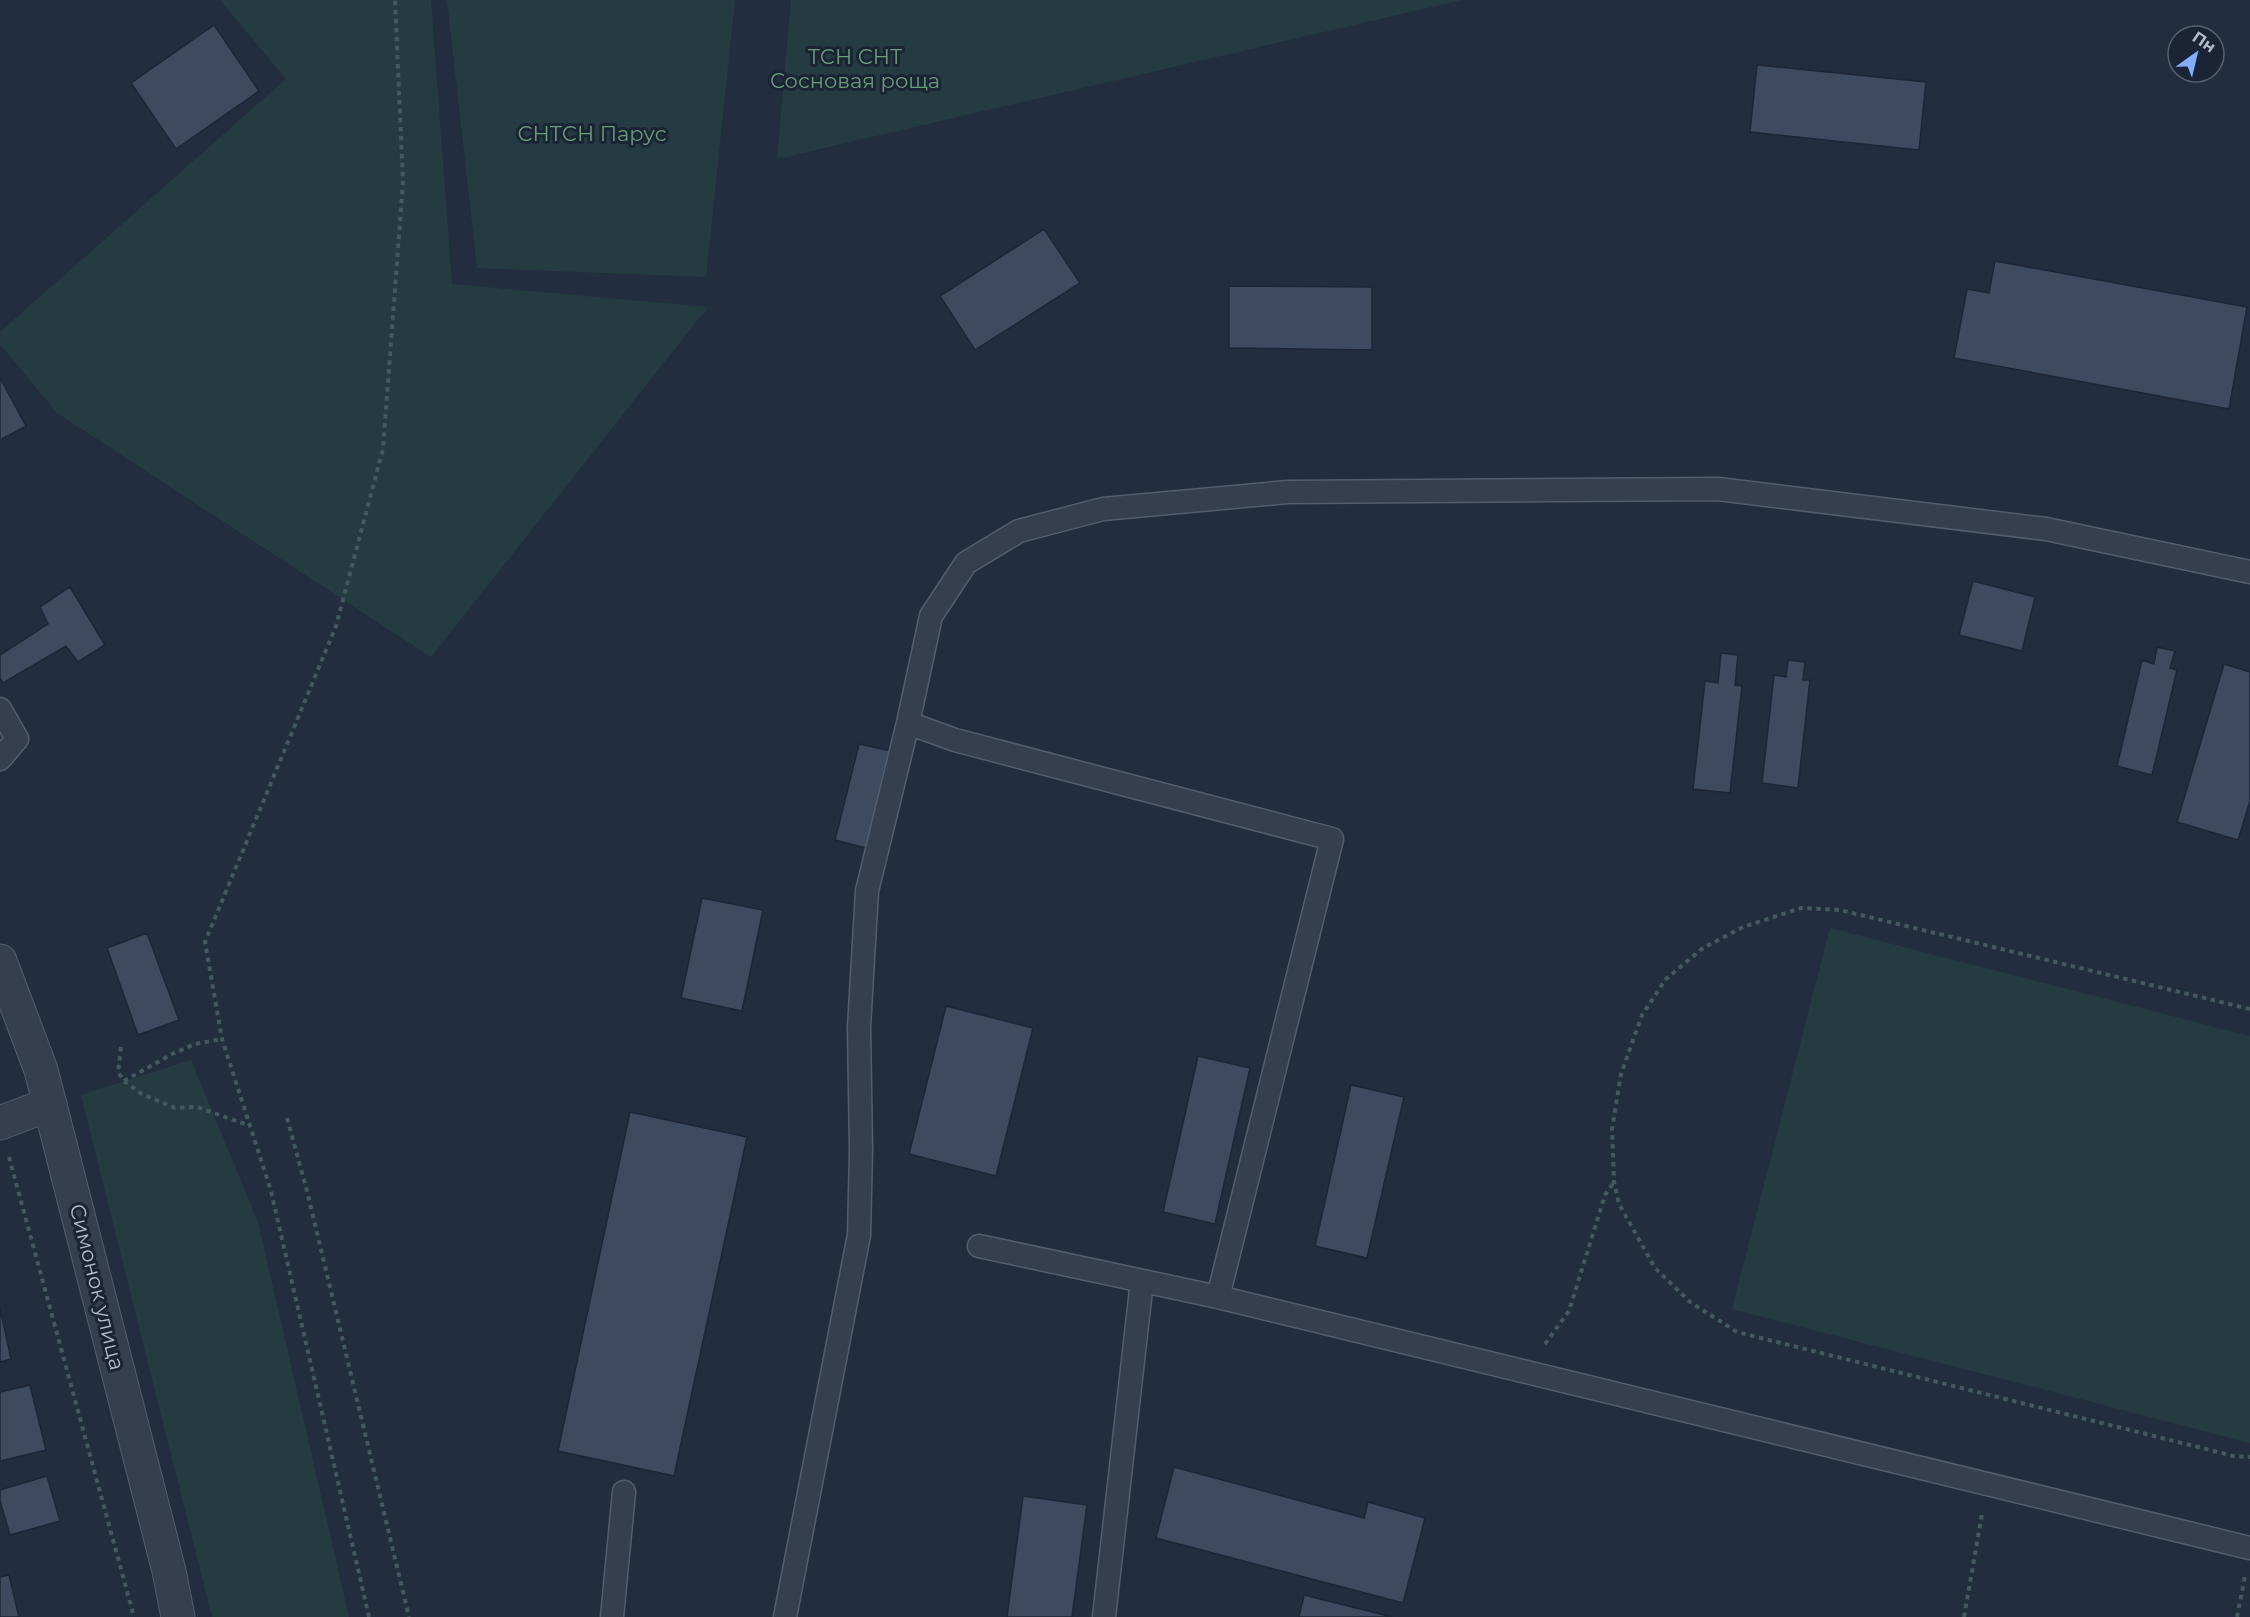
<svg xmlns="http://www.w3.org/2000/svg" width="2250" height="1617" font-family="Montserrat,sans-serif">
	<style>
		.green { fill: #243c41 }
		.building { fill: #3d4a60; stroke: #1d2637; stroke-width: 1.5 }
		.lines { fill: none; stroke-linecap: round; stroke-linejoin: round }
		.service-casing { stroke: #545d6e; stroke-width: 25 }
		.minor-casing { stroke: #545d6e; stroke-width: 35 }
		.tertiary-casing { stroke: #545d6e; stroke-width: 35 }
		.path { stroke: #42595e; stroke-width: 4; stroke-dasharray: 4.5 4.5; stroke-linecap: butt }
		.service { stroke: #363f50; stroke-width: 22 }
		.minor { stroke: #363f50; stroke-width: 33 }
		.tertiary { stroke: #363f50; stroke-width: 33 }
		.labels { text-anchor: middle; stroke-width: 6; stroke-linejoin: round; paint-order: stroke }
		.park-label { font-size: 21px; fill: #679e76; stroke: #1b2435 }
		.street-label { font-size: 21px; fill: #b2bacb; stroke: #1b2435 }
	</style>
	<rect width="100%" height="100%" fill="#222d40"/>
	<path class="green" d="M 220,0 L 431,0 L 452,284 L 708,307 L 431,657 L 57,413 L 0,344 L 0,332 L 286,79 Z
		M 447,0 L 735,0 L 706,277 L 477,268 Z
		M 791,0 L 1462,0 L 777,159 Z
		M 1830,928 L 2250,1036 L 2250,1443 L 1732,1309 Z
		M 191,1060 L 258,1222 L 349,1617 L 212,1617 L 81,1095 Z"/>
	<path class="building" d="M 214,25 L 259,91 L 176,149 L 131,83 Z
		M 1757,65 L 1926,82 L 1919,150 L 1750,132 Z
		M 1044,229 L 1080,283 L 975,350 L 940,296 Z
		M 1995,261 L 2247,307 L 2229,409 L 1954,358 L 1967,289 L 1989,293 Z
		M 1229,286 L 1372,287 L 1372,350 L 1229,348 Z
		M 0,378 L 26,426 L 0,440 Z
		M 1973,581 L 2035,597 L 2022,651 L 1959,635 Z
		M 70,587 L 105,645 L 78,662 L 66,646 L 3,683 L 0,678 L 0,655 L 48,624 L 40,607 Z
		M 2157,647 L 2175,651 L 2170,668 L 2177,670 L 2152,775 L 2117,766 L 2142,660 L 2154,664 Z
		M 1721,653 L 1738,655 L 1735,685 L 1742,686 L 1730,793 L 1693,789 L 1705,681 L 1718,683 Z
		M 1788,660 L 1805,662 L 1803,680 L 1810,680 L 1798,788 L 1762,783 L 1774,675 L 1786,677 Z
		M 2224,664 L 2250,672 L 2250,801 L 2238,840 L 2177,822 Z
		M 859,744 L 891,751 L 866,848 L 835,840 Z
		M 702,898 L 763,910 L 742,1011 L 681,998 Z
		M 147,933 L 179,1020 L 138,1035 L 107,948 Z
		M 946,1006 L 1033,1028 L 996,1176 L 909,1154 Z
		M 1198,1056 L 1250,1068 L 1215,1224 L 1163,1212 Z
		M 1351,1085 L 1404,1097 L 1367,1258 L 1315,1246 Z
		M 630,1112 L 747,1137 L 674,1476 L 558,1451 Z
		M 0,1308 L 11,1359 L 0,1362 Z
		M 30,1385 L 46,1450 L 0,1461 L 0,1392 Z
		M 1174,1467 L 1364,1518 L 1368,1502 L 1425,1518 L 1403,1603 L 1156,1538 Z
		M 47,1476 L 60,1521 L 10,1535 L 0,1501 L 0,1490 Z
		M 1023,1496 L 1087,1505 L 1072,1617 L 1007,1617 Z
		M 9,1575 L 19,1617 L 0,1617 L 0,1577 Z
		M 1304,1595 L 1392,1617 L 1299,1617 Z"/>
	<g class="lines">
		<g class="service-casing">
			<path id="service" d="M 0,709 L 17,739 L 0,759
				M 979,1246 L 1218,1297 L 2250,1548
				M 1218,1297 L 1332,839 L 955,740 L 908,723 L 931,616 L 966,563 L 1019,531 L 1103,509 L 1288,492 L 1718,489 L 2046,529 L 2250,572
				M 612,1617 L 624,1492
				M 785,1617 L 859,1235 L 861,1150 L 859,1027 L 867,891 L 908,723
				M 1104,1617 L 1142,1281"/>
		</g>
		<g class="minor-casing">
			<path id="minor" d="M 0,1123 L 50,1104"/>
		</g>
		<g class="tertiary-casing">
			<path id="tertiary" d="M 0,961 L 41,1070 L 169,1571 L 178,1617"/>
		</g>
		<path class="path" d="M 2250,1009 L 1840,910 L 1801,908 L 1743,927 L 1703,948 L 1666,979 L 1642,1015 L 1621,1074 L 1612,1129 L 1614,1182 L 1619,1204 L 1655,1268 L 1690,1302 L 1737,1332 L 2202,1448 L 2233,1456 L 2250,1457
			M 121,1047 L 118,1072 L 124,1081 L 172,1054 L 195,1044 L 222,1039
			M 124,1081 L 142,1094 L 175,1108 L 197,1107 L 248,1125
			M 287,1118 L 307,1191 L 409,1617
			M 9,1157 L 134,1617
			M 1545,1344 L 1569,1311 L 1605,1195 L 1614,1182
			M 369,1617 L 271,1191 L 222,1039 L 205,942 L 336,626 L 383,449 L 403,182 L 395,0
			M 1964,1617 L 1982,1514
			M 2237,1617 L 2245,1576"/>
		<use href="#service" class="service"/>
		<use href="#minor" class="minor"/>
		<use href="#tertiary" class="tertiary"/>
	</g>
	<g class="labels">
		<g class="park-label">
			<text x="855" y="64">ТСН СНТ<tspan x="855" dy="24">Сосновая роща</tspan></text>
			<text x="592" y="141">СНТСН Парус</text>
		</g>
		<g class="street-label">
			<text transform="translate(97 1287) rotate(76)" y="7">Симонок улица</text>
		</g>
	</g>
	<g transform="translate(2196 54) rotate(34)"><circle r="28" fill="#1b2435" stroke="#576071" stroke-width="1.5"/>
	<path d="M0-4.5L10 22L0 15L-10 22Z" fill="#83adff"/>
	<text y="-9" font-size="16" font-weight="bold" text-anchor="middle" fill="#b2bacb">Пн</text>
	</g>
</svg>
